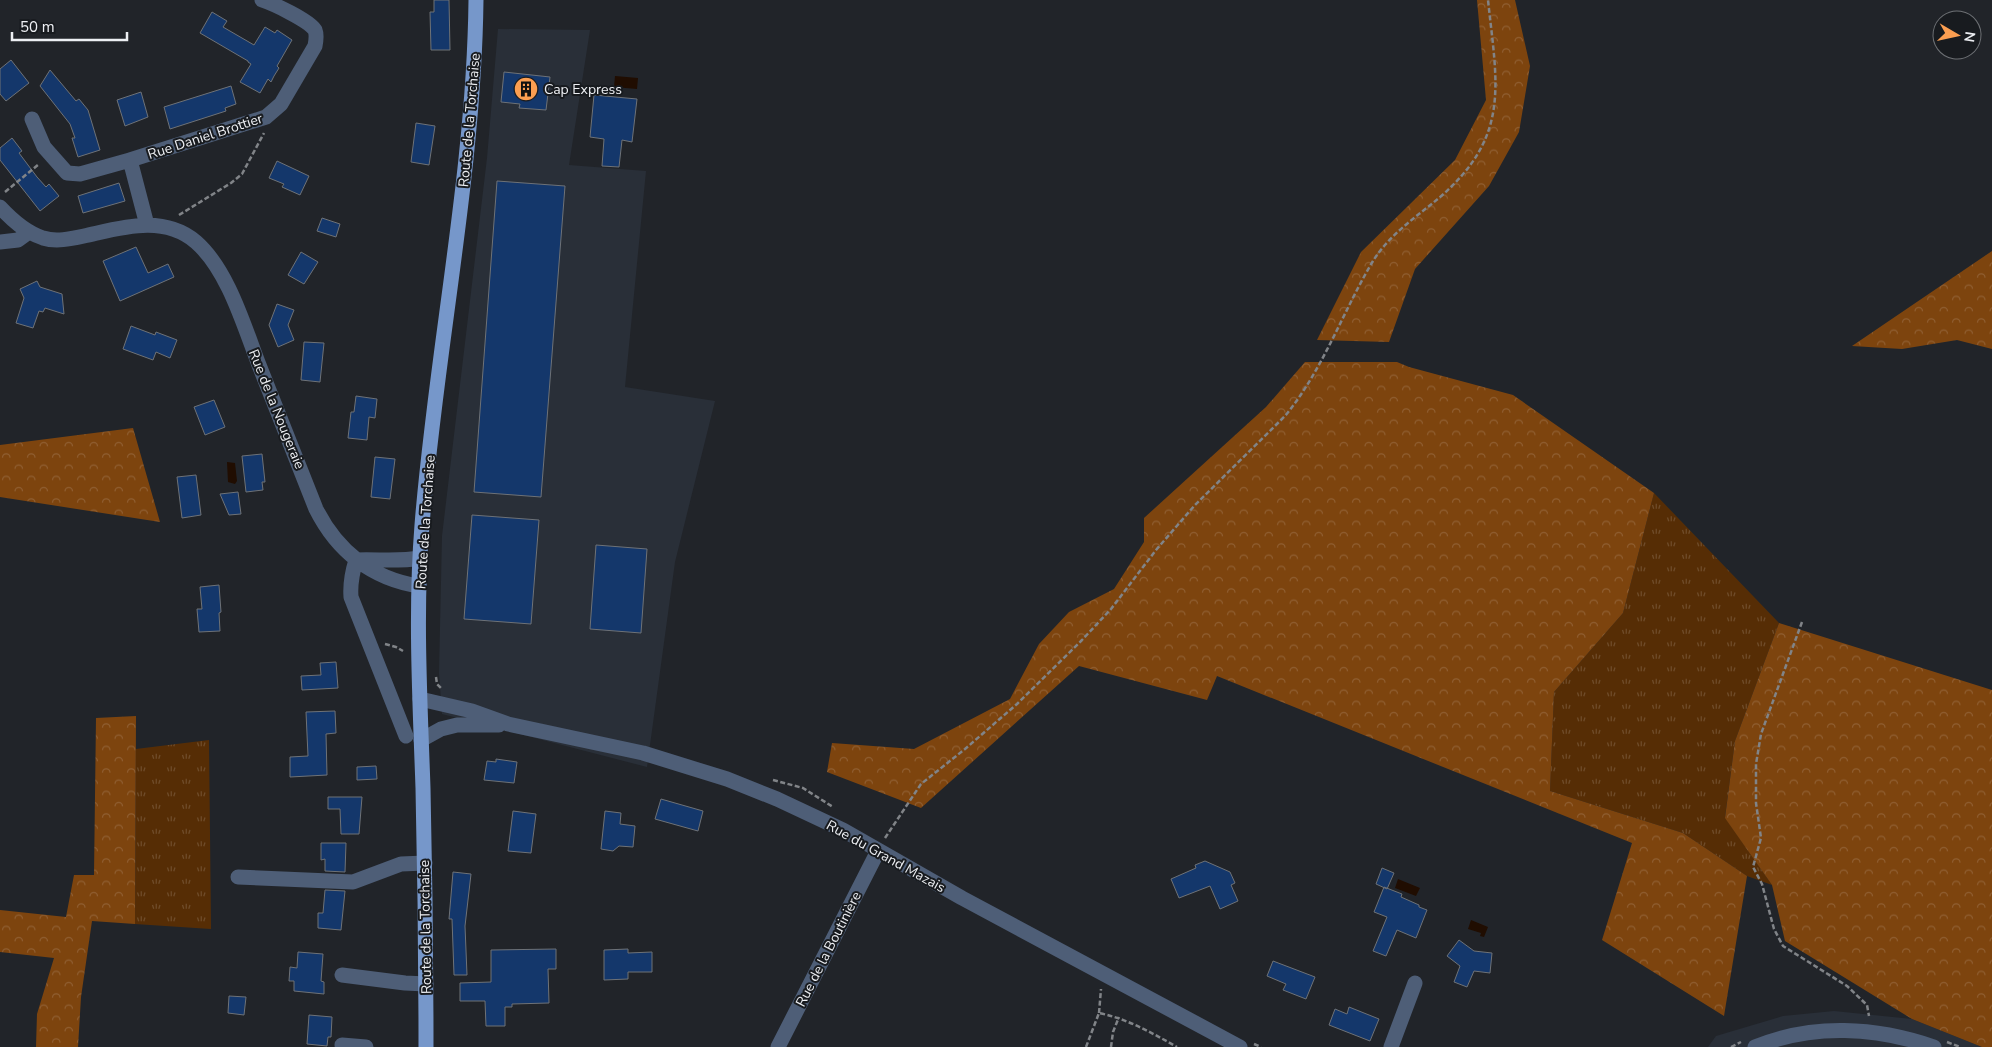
<svg xmlns="http://www.w3.org/2000/svg" width="1992" height="1047" font-family="'Nunito Sans',sans-serif">
	<style>
		.built { fill: #292f38 }
		.grass { fill: url(#grass-tufts) }
		.forest { fill: url(#forest-crowns) }
		.water { fill: #200d01 }
		.building { fill: #14376b; stroke: #6e7277 }
		.lines { fill: none; stroke-linecap: round; stroke-linejoin: round }
		.path { stroke: #818488; stroke-width: 2.5; stroke-dasharray: 5 2.5; stroke-linecap: butt }
		.minor { stroke: #4e5e77; stroke-width: 15 }
		.major { stroke: #7697ca; stroke-width: 15 }
		.labels { text-anchor: middle; stroke-width: 4; stroke-linejoin: round; paint-order: stroke }
		.poi-label { font-size: 14px; fill: #edeff3; stroke: #181b1f; text-anchor: start }
		.street-label { font-size: 14px; fill: #edeff3; stroke: #181b1f }
	</style>
	<defs>
		<pattern id="grass-tufts" width="24" height="20" patternUnits="userSpaceOnUse" patternTransform="scale(1.25)"><rect width="24" height="20" fill="#562d05"/><path d="M3 7l-1-3M5 7V3M7 7l1-3M15 17l-1-3M17 17v-4M19 17l1-3" fill="none" stroke="#6f4c2a"/></pattern>
		<pattern id="forest-crowns" width="20" height="18" patternUnits="userSpaceOnUse" patternTransform="scale(1.25)"><rect width="20" height="18" fill="#7d440e"/><path d="M2 6a3 3 0 1 1 6 0M12 15a3 3 0 1 1 6 0" fill="none" stroke="#905f32"/></pattern>
	</defs>
	<rect width="100%" height="100%" fill="#212429"/>
	<path class="built" d="M 498,29 L 590,30 L 569,165 L 646,171 L 625,387 L 715,401 L 675,562 L 647,767 L 442,714 L 439,673 L 442,536 L 487,158 Z
		M 1834,1011 L 1912,1019 L 1982,1047 L 1708,1047 L 1716,1036 L 1783,1016 Z"/>
	<path class="grass" d="M 1654,493 L 1779,623 L 1735,741 L 1725,817 L 1772,885 L 1747,876 L 1683,833 L 1550,791 L 1554,692 L 1623,613 Z
		M 209,740 L 211,929 L 135,924 L 136,749 Z"/>
	<path class="forest" d="M 1477,0 L 1515,0 L 1530,66 L 1519,132 L 1489,186 L 1415,269 L 1389,342 L 1317,340 L 1361,252 L 1455,160 L 1486,100 Z
		M 1992,251 L 1992,349 L 1957,340 L 1902,349 L 1852,346 Z
		M 1305,362 L 1397,362 L 1409,367 L 1513,395 L 1654,493 L 1623,613 L 1554,692 L 1550,791 L 1683,833 L 1747,876 L 1724,1016 L 1602,940 L 1632,843 L 1217,676 L 1207,700 L 1079,666 L 921,808 L 827,772 L 832,743 L 914,749 L 1010,699 L 1039,644 L 1069,612 L 1114,589 L 1144,542 L 1144,518 L 1266,407 Z
		M 133,428 L 160,522 L 0,497 L 0,445 Z
		M 1779,623 L 1992,690 L 1992,1047 L 1982,1047 L 1912,1019 L 1785,941 L 1772,885 L 1725,818 L 1735,741 Z
		M 136,716 L 135,924 L 92,921 L 81,997 L 78,1047 L 36,1047 L 37,1014 L 54,958 L 0,952 L 0,910 L 66,917 L 74,875 L 94,875 L 96,718 Z"/>
	<path class="water" d="M 615,76 L 638,78 L 637,89 L 614,87 Z
		M 227,462 L 235,463 L 237,481 L 235,484 L 228,482 Z
		M 1398,879 L 1420,888 L 1416,896 L 1395,888 Z
		M 1471,920 L 1488,927 L 1484,937 L 1480,936 L 1481,933 L 1468,929 Z"/>
	<path class="building" d="M 434,0 L 449,0 L 450,50 L 431,50 L 430,12 L 434,12 Z
		M 212,12 L 227,21 L 223,27 L 254,45 L 265,27 L 275,33 L 277,30 L 292,40 L 277,66 L 279,68 L 274,76 L 271,82 L 268,79 L 260,93 L 240,82 L 251,64 L 248,62 L 248,61 L 200,33 Z
		M 11,60 L 29,83 L 6,101 L 0,94 L 0,69 Z
		M 50,70 L 76,101 L 79,99 L 88,110 L 100,150 L 78,157 L 72,138 L 75,138 L 70,124 L 40,86 Z
		M 504,72 L 550,77 L 546,110 L 519,108 L 520,104 L 501,102 Z
		M 231,86 L 236,104 L 225,108 L 226,111 L 170,129 L 164,107 Z
		M 141,92 L 148,117 L 125,126 L 117,100 Z
		M 594,95 L 637,99 L 632,142 L 622,140 L 619,167 L 602,166 L 604,139 L 590,137 Z
		M 416,123 L 435,126 L 429,165 L 411,162 Z
		M 12,138 L 22,151 L 19,153 L 37,177 L 46,187 L 49,184 L 59,196 L 40,211 L 0,160 L 0,148 Z
		M 277,161 L 309,176 L 300,195 L 282,187 L 284,184 L 269,178 Z
		M 497,181 L 565,186 L 541,497 L 474,492 Z
		M 119,183 L 125,201 L 83,213 L 78,196 Z
		M 322,218 L 340,224 L 336,237 L 317,231 Z
		M 136,247 L 148,273 L 168,264 L 174,277 L 120,301 L 103,261 Z
		M 301,252 L 318,262 L 304,284 L 288,275 Z
		M 37,281 L 40,287 L 62,294 L 64,314 L 45,308 L 43,312 L 39,311 L 33,328 L 16,323 L 24,298 L 20,289 Z
		M 277,304 L 294,310 L 288,325 L 294,340 L 278,347 L 269,325 Z
		M 131,326 L 155,335 L 156,332 L 177,340 L 170,358 L 156,352 L 153,360 L 123,349 Z
		M 304,342 L 324,343 L 320,382 L 301,380 Z
		M 356,396 L 377,399 L 375,418 L 369,417 L 367,440 L 348,438 L 351,412 L 354,412 Z
		M 214,400 L 225,427 L 205,435 L 194,407 Z
		M 262,454 L 265,482 L 262,482 L 263,490 L 246,492 L 242,456 Z
		M 375,457 L 395,459 L 390,499 L 371,497 Z
		M 196,475 L 201,515 L 182,518 L 177,477 Z
		M 238,492 L 241,514 L 229,515 L 220,494 Z
		M 472,515 L 539,520 L 531,624 L 464,619 Z
		M 596,545 L 647,549 L 641,633 L 590,629 Z
		M 219,585 L 221,612 L 219,613 L 220,631 L 199,632 L 197,609 L 202,609 L 200,587 Z
		M 336,662 L 338,688 L 302,690 L 301,676 L 321,675 L 320,663 Z
		M 335,711 L 336,733 L 326,734 L 327,775 L 290,777 L 290,757 L 308,756 L 306,712 Z
		M 496,759 L 517,762 L 514,783 L 484,780 L 487,761 L 496,762 Z
		M 376,766 L 377,779 L 357,780 L 357,767 Z
		M 328,797 L 362,797 L 359,834 L 341,834 L 340,809 L 328,809 Z
		M 661,799 L 703,811 L 698,831 L 655,819 Z
		M 513,811 L 536,814 L 531,853 L 508,851 Z
		M 605,811 L 621,813 L 620,824 L 635,826 L 633,847 L 619,846 L 613,851 L 601,849 Z
		M 321,843 L 346,843 L 345,872 L 325,871 L 325,859 L 321,860 Z
		M 1205,861 L 1230,872 L 1235,883 L 1231,885 L 1238,901 L 1220,909 L 1210,886 L 1179,898 L 1171,879 L 1196,868 L 1195,865 Z
		M 1382,868 L 1394,873 L 1387,889 L 1376,884 Z
		M 453,872 L 471,874 L 465,926 L 467,975 L 454,975 L 452,919 L 449,919 Z
		M 1384,887 L 1402,894 L 1401,897 L 1419,905 L 1419,907 L 1427,910 L 1416,938 L 1397,930 L 1386,956 L 1373,951 L 1387,917 L 1374,912 Z
		M 325,890 L 345,891 L 341,930 L 318,928 L 318,913 L 323,913 Z
		M 1459,940 L 1474,951 L 1492,953 L 1490,973 L 1474,971 L 1467,987 L 1454,982 L 1460,966 L 1447,956 Z
		M 556,949 L 556,969 L 548,969 L 549,1003 L 512,1004 L 512,1007 L 505,1007 L 505,1026 L 486,1026 L 485,1001 L 460,1001 L 460,983 L 491,982 L 491,950 Z
		M 628,949 L 628,953 L 652,952 L 652,972 L 628,972 L 628,979 L 604,980 L 604,950 Z
		M 298,952 L 323,954 L 321,981 L 324,982 L 324,994 L 294,991 L 294,981 L 289,981 L 290,967 L 297,968 Z
		M 1273,961 L 1315,977 L 1306,999 L 1283,990 L 1286,984 L 1267,976 Z
		M 229,996 L 246,997 L 244,1015 L 228,1013 Z
		M 1349,1007 L 1379,1019 L 1370,1041 L 1329,1025 L 1335,1009 L 1347,1014 Z
		M 309,1015 L 332,1017 L 331,1037 L 328,1037 L 327,1046 L 307,1044 Z"/>
	<g class="lines">
		<path class="path" d="M 5,192 L 39,164
			M 179,215 L 231,183 L 242,174 L 264,133
			M 1802,622 L 1761,734 L 1756,764 L 1756,803 L 1761,838 L 1753,867 L 1762,884 L 1774,929 L 1783,946 L 1847,986 L 1867,1005 L 1869,1016
			M 385,644 L 396,647 L 403,651
			M 436,677 L 437,684 L 441,688
			M 773,780 L 803,788 L 833,807
			M 885,838 L 921,784 L 965,749 L 1017,704 L 1082,640 L 1111,609 L 1156,550 L 1195,505 L 1285,416 C 1323,370 1343,311 1373,261 C 1389,235 1416,217 1439,198 C 1511,136 1497,85 1488,0
			M 1099,1013 L 1101,989
			M 1947,1042 L 1960,1047
			M 1254,1044 L 1261,1047
			M 1086,1047 L 1099,1013 C 1128,1019 1152,1033 1177,1047
			M 1111,1047 L 1113,1032 L 1119,1017
			M 1731,1047 L 1741,1042"/>
		<path class="minor" d="M 32,119 L 44,147 L 67,173 L 80,174 L 130,160
			M 0,207 C 12,220 25,232 43,238 C 56,242 70,239 84,236 C 121,228 163,214 196,242 C 228,270 244,326 259,365 C 278,413 297,461 316,509 C 337,551 372,579 419,586
			M 147,225 L 130,160 L 266,117 L 281,104 L 315,46 C 316,41 317,35 315,30 C 308,20 274,4 262,0
			M 0,242 L 18,240 L 29,232
			M 356,560 C 352,573 350,584 351,597 L 406,736
			M 356,560 C 378,559 398,562 420,558
			M 420,699 L 472,711 L 508,724 L 643,753 L 727,779 L 777,799 L 843,830 L 962,898 L 1240,1047
			M 421,740 L 441,729 L 457,725 L 499,725
			M 238,877 L 353,882 L 401,864 L 425,863
			M 342,975 L 405,983 L 426,984
			M 342,1045 L 366,1047
			M 778,1047 L 878,851
			M 1391,1047 L 1415,983
			M 1755,1047 C 1813,1023 1876,1027 1934,1047"/>
		<path class="major" d="M 426,1047 C 426,961 425,875 423,788 C 420,701 415,612 422,525 C 436,349 474,176 476,0"/>
	</g>
	<defs>
		<g id="building-disc" transform="scale(1.25)"><circle r="9.5" fill="#fb9e51" stroke="#181b1f"/><path d="M-4-6H4V6H1V3H-1V6H-4ZM-2.5-4.3h1.7v1.8h-1.7ZM.8-4.3h1.7v1.8H.8ZM-2.5-1h1.7V.8h-1.7ZM.8-1h1.7V.8H.8Z" fill="#111"/></g>
	</defs>
	<g fill-rule="evenodd">
		<use href="#building-disc" x="526" y="89"/>
	</g>
	<g class="labels">
		<g class="poi-label">
			<text x="544" y="94">Cap Express</text>
		</g>
		<g class="street-label">
			<text transform="translate(469 120) rotate(-85)" y="5">Route de la Torchaise</text>
			<text transform="translate(205 136) rotate(-18)" y="5">Rue Daniel Brottier</text>
			<text transform="translate(277 409) rotate(68)" y="5">Rue de la Nougeraie</text>
			<text transform="translate(425 522) rotate(-86)" y="5">Route de la Torchaise</text>
			<text transform="translate(886 856) rotate(29)" y="5">Rue du Grand Mazais</text>
			<text transform="translate(425 927) rotate(-91)" y="5">Route de la Torchaise</text>
			<text transform="translate(828 949) rotate(-63)" y="5">Rue de la Boutinière</text>
		</g>
	</g>
	<g transform="translate(1957 35) rotate(99)"><circle r="24" fill="#181b1f" stroke="#6d7074"/>
	<path d="M0-4L9 19L0 12L-9 19Z" fill="#fb9e51"/>
	<text y="-8" font-size="14" font-weight="bold" text-anchor="middle" fill="#edeff3">N</text>
	</g>
	<path d="M12 32v8h115v-8" fill="none" stroke="#edeff3" stroke-width="2.5"/>
	<text x="20" y="32" font-size="15" fill="#edeff3" stroke="#181b1f" stroke-width="4" paint-order="stroke">50 m</text>
</svg>
